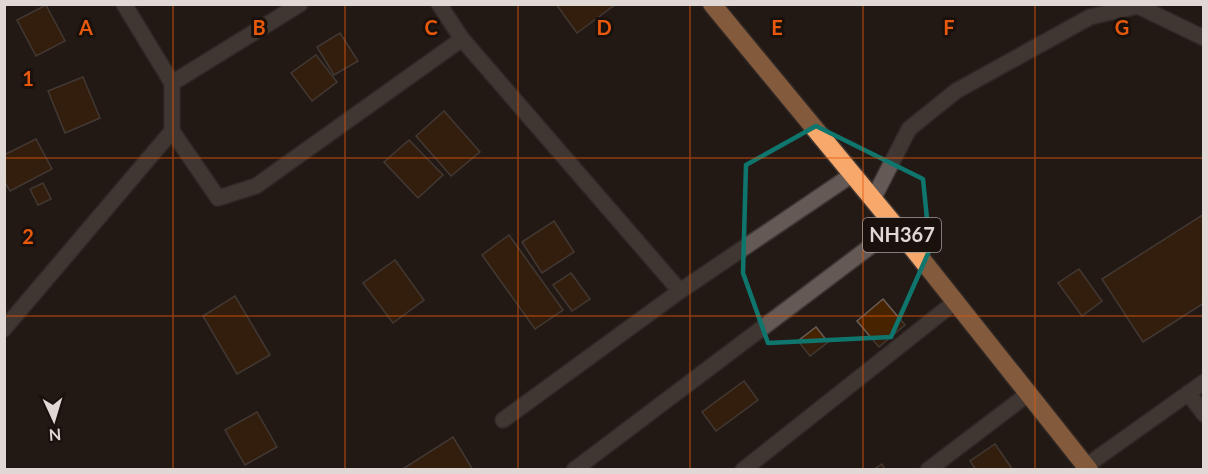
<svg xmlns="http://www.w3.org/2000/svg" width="1208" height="474" font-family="Lato,sans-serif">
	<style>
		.building { fill: #482300; stroke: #685e57; stroke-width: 1.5 }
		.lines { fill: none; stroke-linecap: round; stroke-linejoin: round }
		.street-casing { stroke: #3f3835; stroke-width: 18 }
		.highway-casing { stroke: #3f3835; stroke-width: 21 }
		.street { stroke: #645954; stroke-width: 15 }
		.highway { stroke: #f9a86b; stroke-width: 18 }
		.marked { fill: none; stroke: #0f766e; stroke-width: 4.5; stroke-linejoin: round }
		.grid { fill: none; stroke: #e8590c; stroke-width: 1.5; stroke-opacity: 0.55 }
		.labels { text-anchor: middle; stroke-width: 6; stroke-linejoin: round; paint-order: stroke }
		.shield { fill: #1a110d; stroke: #a49c99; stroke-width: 1.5 }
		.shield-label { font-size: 20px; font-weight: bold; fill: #dfd8d5 }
		.grid-label { font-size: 20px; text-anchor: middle; font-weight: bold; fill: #e8590c; stroke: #1a110d; stroke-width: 6; stroke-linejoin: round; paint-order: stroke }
	</style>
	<rect width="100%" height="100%" fill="#231a16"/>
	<path class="building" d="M 556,4 L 616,4 L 577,33 Z
		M 46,5 L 65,41 L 36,56 L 17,20 Z
		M 340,33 L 358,61 L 334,75 L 317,47 Z
		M 316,55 L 337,82 L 312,101 L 291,73 Z
		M 83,77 L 100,118 L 65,133 L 48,91 Z
		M 444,111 L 480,152 L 451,176 L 416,136 Z
		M 36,139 L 52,169 L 10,191 L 4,181 L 4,155 Z
		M 409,140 L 443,175 L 418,198 L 384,162 Z
		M 43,183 L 51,199 L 38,205 L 30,189 Z
		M 1204,214 L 1204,303 L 1143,342 L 1102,279 Z
		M 554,221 L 574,252 L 542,273 L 522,242 Z
		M 509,235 L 563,310 L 535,329 L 482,255 Z
		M 395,260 L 424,300 L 393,323 L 363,283 Z
		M 1079,269 L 1102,301 L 1082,316 L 1058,283 Z
		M 571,273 L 590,299 L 572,311 L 553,285 Z
		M 235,296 L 270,355 L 237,374 L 203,316 Z
		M 883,299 L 905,325 L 879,347 L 857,321 Z
		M 816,327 L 828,342 L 810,356 L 798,341 Z
		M 744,381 L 758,400 L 716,431 L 702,412 Z
		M 257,412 L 277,447 L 245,465 L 225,430 Z
		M 453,437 L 473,470 L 401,470 Z
		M 995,444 L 1013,470 L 976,470 L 970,461 Z
		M 882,464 L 885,470 L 873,470 Z"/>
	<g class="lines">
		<g class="street-casing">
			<path id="street" d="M 439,4 L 462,39 L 680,291
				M 172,83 L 300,4
				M 172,131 L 218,198 L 256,186 L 462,39
				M 873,199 L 909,129 L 956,91 L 1090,17 L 1138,6 L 1204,38
				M 4,329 L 172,131 L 172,83 L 124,4
				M 1188,393 L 1204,414
				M 503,420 L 680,291 L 853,174
				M 1086,466 L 1204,382
				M 574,470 L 896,227
				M 743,470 L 955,302
				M 928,470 L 1028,394"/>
		</g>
		<g class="highway-casing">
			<path id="highway" d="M 712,4 L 896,227 L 1089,470"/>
		</g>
		<use href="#street" class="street"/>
		<use href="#highway" class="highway"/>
	</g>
	<path d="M0 0H1208V474H0ZM 816,126 L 923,179 L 930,249 L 891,337 L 768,343 L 743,273 L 746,165 Z" fill="#231a16" fill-opacity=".55" fill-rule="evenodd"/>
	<path class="marked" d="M 816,126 L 923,179 L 930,249 L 891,337 L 768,343 L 743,273 L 746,165 Z"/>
	<path class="grid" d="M 173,4 L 173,470M 345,4 L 345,470M 518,4 L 518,470M 690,4 L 690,470M 863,4 L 863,470M 1035,4 L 1035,470M 4,158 L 1204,158M 4,316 L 1204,316"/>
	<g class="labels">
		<rect class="shield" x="863" y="218" width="78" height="34" rx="4.5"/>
		<g class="shield-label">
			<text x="902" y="242">NH367</text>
		</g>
	</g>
	<g class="grid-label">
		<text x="86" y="35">A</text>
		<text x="259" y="35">B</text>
		<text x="431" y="35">C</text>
		<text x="604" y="35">D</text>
		<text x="777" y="35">E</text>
		<text x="949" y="35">F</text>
		<text x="1122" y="35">G</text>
		<text x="28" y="86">1</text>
		<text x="28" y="244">2</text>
	</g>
	<rect width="1208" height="474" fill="none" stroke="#dfd8d5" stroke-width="12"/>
	<g transform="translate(54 420) rotate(176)" stroke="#1a110d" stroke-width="4.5" paint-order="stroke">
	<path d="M0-4.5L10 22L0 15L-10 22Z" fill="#dfd8d5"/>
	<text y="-9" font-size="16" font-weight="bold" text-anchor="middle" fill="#dfd8d5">N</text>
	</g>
</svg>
